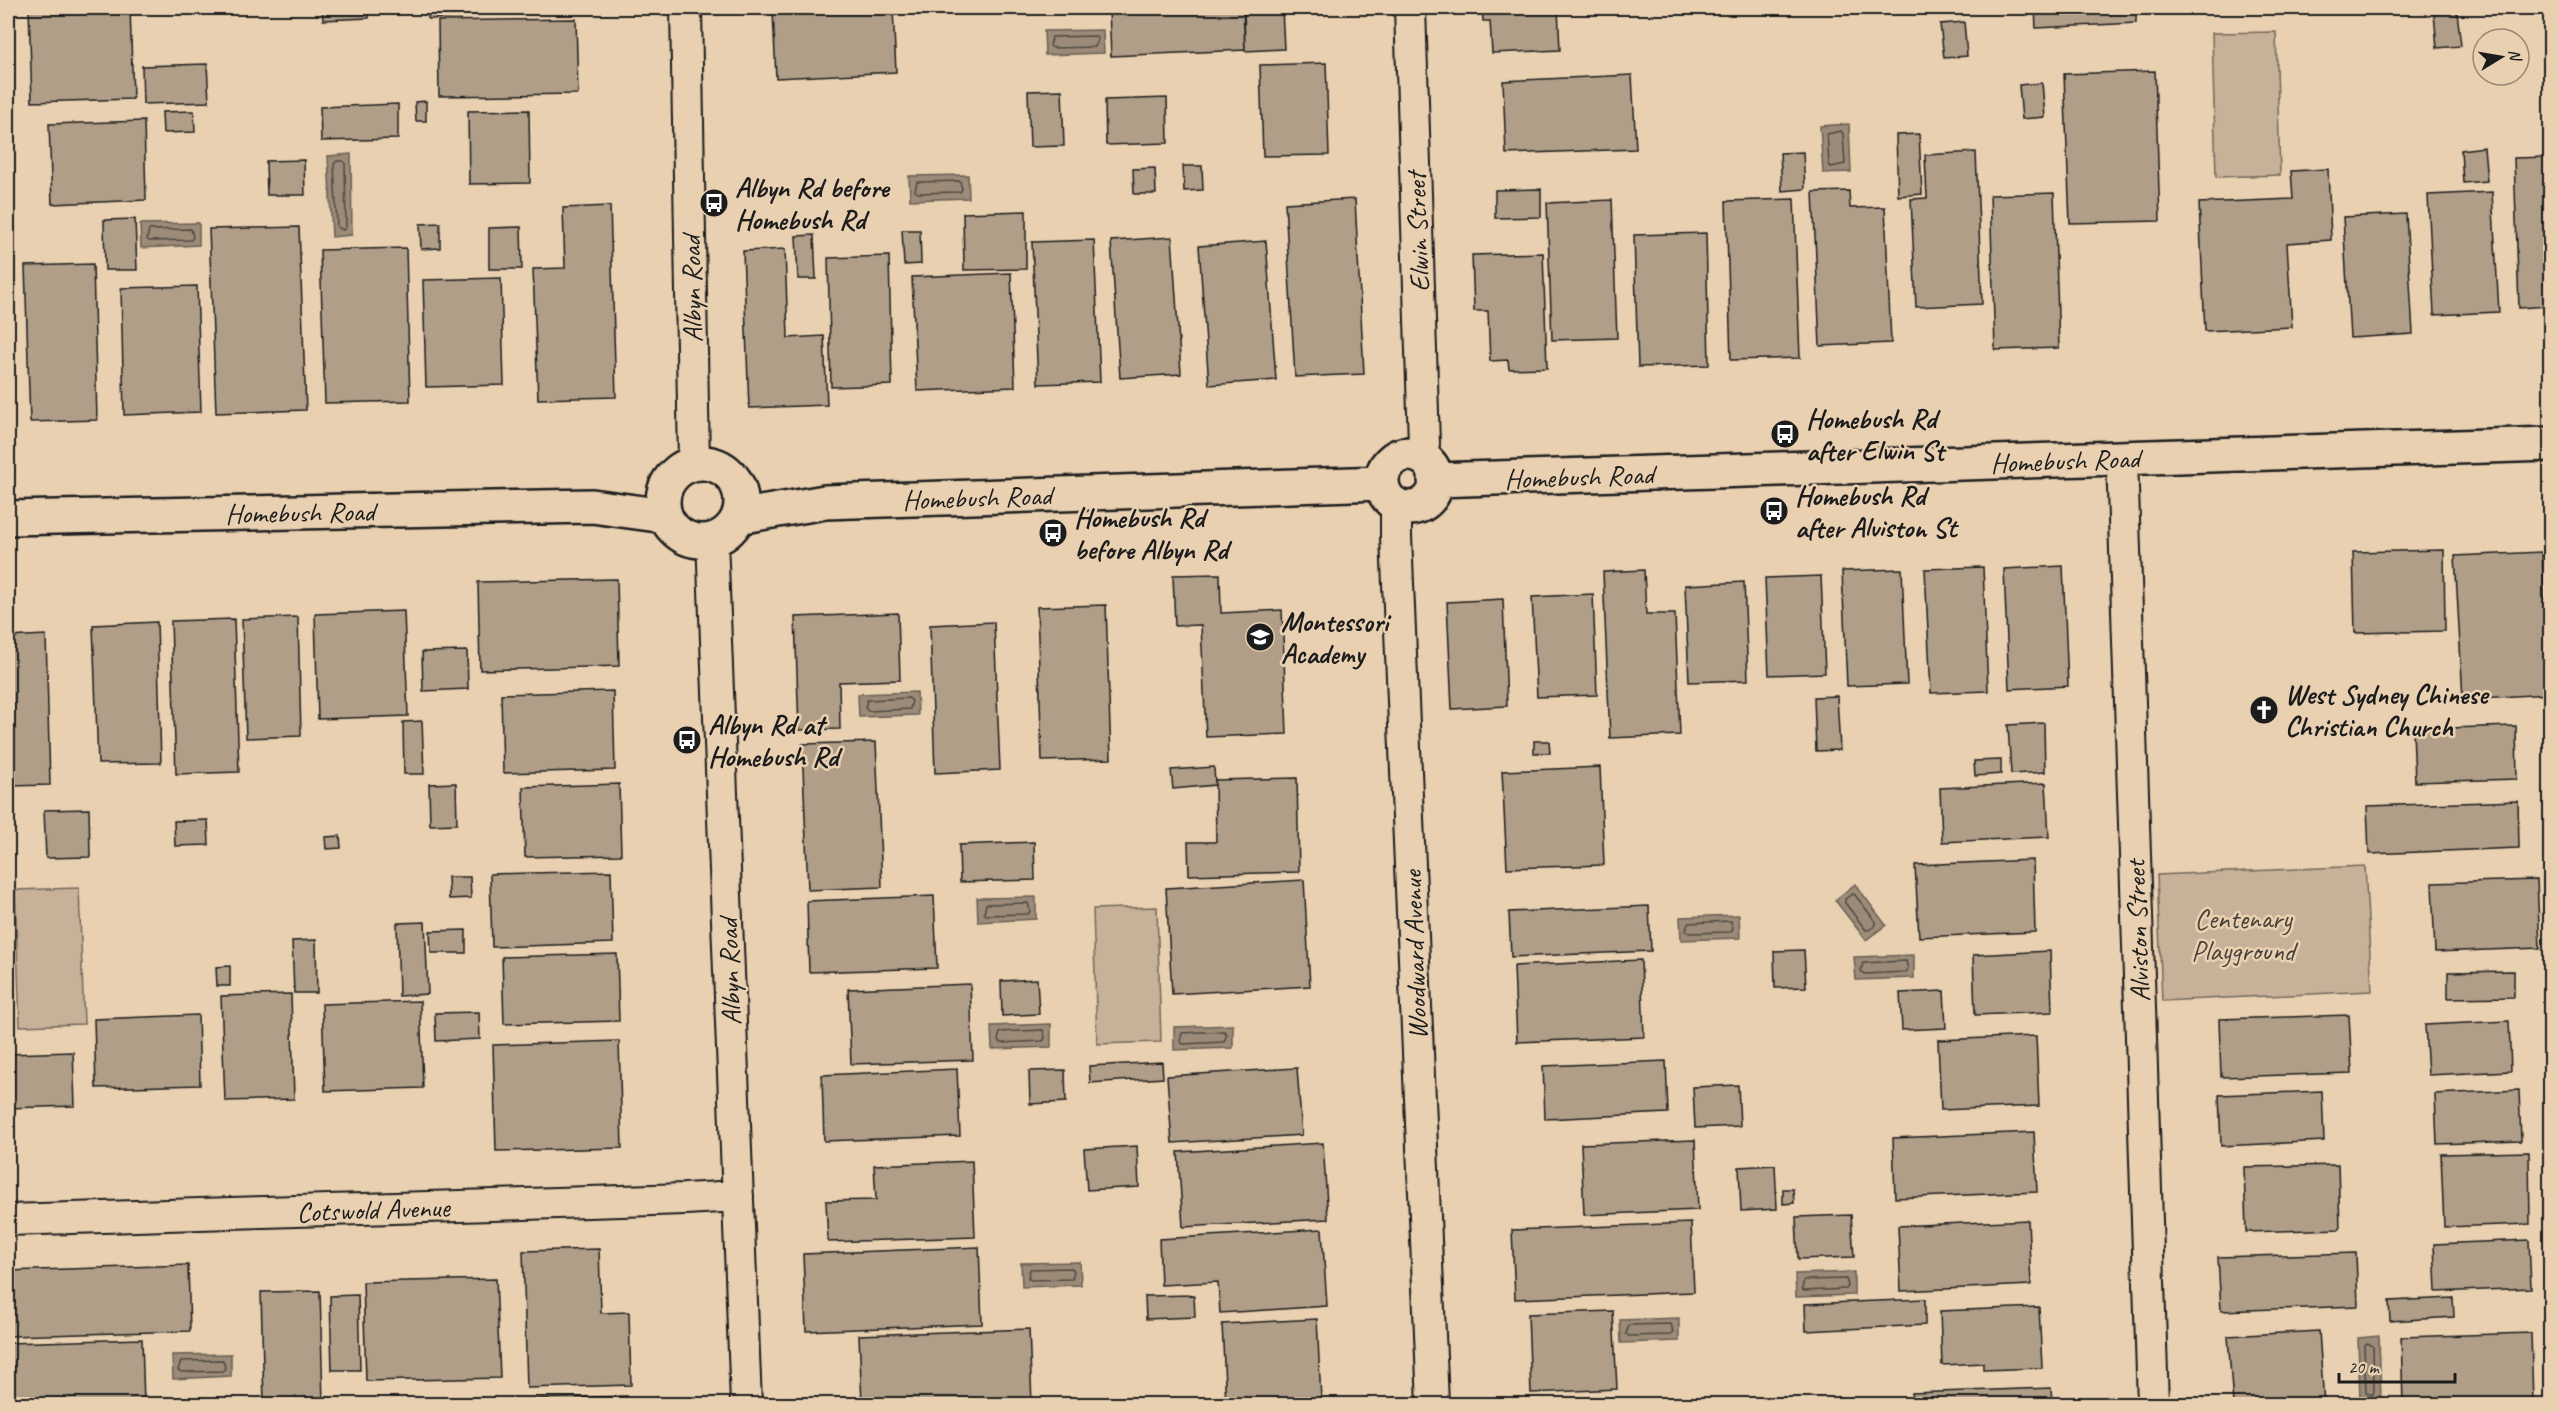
<svg xmlns="http://www.w3.org/2000/svg" width="2558" height="1412" font-family="Caveat,sans-serif">
	<style>
		.green { fill: #c7b299; stroke: #72675a; stroke-width: 1.5 }
		.water { fill: #9b8b78; stroke: #685f53; stroke-width: 1.5 }
		.lines { fill: none; stroke-linecap: round; stroke-linejoin: round }
		.shore { stroke: #4f4841; stroke-width: 1.5 }
		.building { fill: #b09e88; stroke: #1c1c1c; stroke-width: 1.5 }
		.minor-casing { stroke: #1c1c1c; stroke-width: 34 }
		.secondary-casing { stroke: #1c1c1c; stroke-width: 38 }
		.minor { stroke: #e9d0b1; stroke-width: 30 }
		.secondary { stroke: #e9d0b1; stroke-width: 33 }
		.labels { text-anchor: middle; stroke-width: 5; stroke-linejoin: round; paint-order: stroke }
		.poi-label { font-size: 28px; font-weight: bold; fill: #1c1c1c; stroke: #e9d0b1; text-anchor: start }
		.street-label { font-size: 28px; fill: #1c1c1c; stroke: #e9d0b1 }
		.park-label { font-size: 28px; fill: #47423b; stroke: #e9d0b1 }
	</style>
	<rect width="100%" height="100%" fill="#e9d0b1"/>
	<filter id="ink" filterUnits="userSpaceOnUse"><feTurbulence type="fractalNoise" baseFrequency=".0167" numOctaves="2"/><feDisplacementMap in="SourceGraphic" scale="12" xChannelSelector="R" yChannelSelector="G"/><feConvolveMatrix kernelMatrix="1 2 1 2 8 2 1 2 1" color-interpolation-filters="sRGB"/></filter>
	<g filter="url(#ink)">
		<path class="green" d="M 2276,32 L 2280,175 L 2216,177 L 2212,33 Z
			M 2365,866 L 2372,991 L 2162,1001 L 2157,875 Z
			M 79,888 L 84,1024 L 20,1026 L 15,890 Z
			M 1157,907 L 1161,1042 L 1097,1044 L 1093,909 Z"/>
		<path class="water" d="M 1103,30 L 1104,53 L 1045,55 L 1044,31 Z
			M 1849,124 L 1851,172 L 1823,173 L 1820,126 Z
			M 351,154 L 352,235 L 332,237 L 328,156 Z
			M 968,175 L 969,198 L 910,200 L 909,176 Z
			M 199,223 L 199,245 L 141,248 L 140,224 Z
			M 917,692 L 918,715 L 859,717 L 858,694 Z
			M 1855,884 L 1886,925 L 1866,940 L 1835,900 Z
			M 1036,897 L 1036,919 L 978,922 L 977,898 Z
			M 1739,915 L 1740,938 L 1681,940 L 1680,917 Z
			M 1914,955 L 1914,978 L 1856,980 L 1854,957 Z
			M 1051,1024 L 1051,1047 L 992,1049 L 991,1026 Z
			M 1233,1025 L 1233,1048 L 1174,1050 L 1174,1027 Z
			M 1080,1262 L 1081,1285 L 1022,1287 L 1021,1263 Z
			M 1854,1272 L 1854,1295 L 1796,1297 L 1795,1274 Z
			M 1679,1318 L 1679,1341 L 1621,1343 L 1620,1320 Z
			M 2379,1336 L 2381,1401 L 2360,1401 L 2358,1338 Z
			M 231,1354 L 231,1376 L 173,1379 L 172,1355 Z"/>
		<g class="lines">
			<path class="shore" d="M 1095,36 L 1098,39 L 1095,47 L 1053,48 L 1050,46 L 1052,37 Z
				M 1841,131 L 1843,134 L 1845,164 L 1831,167 L 1829,164 L 1827,134 Z
				M 337,161 L 343,161 L 345,163 L 346,227 L 343,230 L 337,227 L 334,164 Z
				M 960,181 L 962,189 L 960,192 L 918,193 L 915,191 L 917,182 Z
				M 191,229 L 193,237 L 191,240 L 149,241 L 147,239 L 149,230 Z
				M 909,698 L 912,701 L 910,709 L 868,711 L 865,708 L 867,700 Z
				M 1852,894 L 1855,895 L 1876,922 L 1876,925 L 1869,930 L 1866,930 L 1845,903 L 1845,899 Z
				M 1028,903 L 1030,911 L 1028,914 L 986,915 L 984,913 L 986,904 Z
				M 1731,921 L 1733,929 L 1731,932 L 1689,933 L 1686,931 L 1688,923 Z
				M 1906,961 L 1908,969 L 1906,972 L 1864,974 L 1861,971 L 1863,963 Z
				M 1043,1030 L 1045,1038 L 1043,1041 L 1001,1043 L 998,1040 L 1000,1032 Z
				M 1224,1031 L 1227,1034 L 1224,1042 L 1183,1044 L 1180,1041 L 1182,1033 Z
				M 1072,1268 L 1074,1271 L 1072,1279 L 1031,1280 L 1028,1278 L 1030,1269 Z
				M 1846,1279 L 1848,1286 L 1846,1289 L 1804,1291 L 1802,1289 L 1804,1280 Z
				M 1671,1324 L 1673,1332 L 1671,1335 L 1629,1336 L 1626,1334 L 1629,1325 Z
				M 2367,1343 L 2373,1346 L 2374,1392 L 2372,1395 L 2366,1392 L 2364,1346 Z
				M 223,1360 L 225,1368 L 223,1371 L 181,1372 L 178,1370 L 181,1361 Z"/>
		</g>
		<path class="building" d="M 29,8 L 130,8 L 133,99 L 32,102 Z
			M 322,8 L 369,8 L 369,18 L 323,20 Z
			M 428,8 L 461,8 L 461,18 L 428,19 Z
			M 465,8 L 583,8 L 583,9 L 465,10 Z
			M 860,8 L 893,8 L 896,72 L 776,78 L 773,11 Z
			M 1028,8 L 1243,8 L 1245,50 L 1111,56 L 1109,10 L 1029,13 Z
			M 1282,8 L 1284,49 L 1245,51 L 1244,9 Z
			M 1482,8 L 1558,8 L 1560,50 L 1492,53 L 1490,21 L 1483,21 Z
			M 2035,8 L 2136,8 L 2136,23 L 2036,28 Z
			M 2457,12 L 2461,46 L 2437,48 L 2434,13 Z
			M 576,19 L 578,94 L 439,96 L 438,21 Z
			M 1964,22 L 1967,56 L 1944,58 L 1940,24 Z
			M 1326,63 L 1329,155 L 1263,156 L 1260,65 Z
			M 207,64 L 209,102 L 143,104 L 142,66 Z
			M 2155,71 L 2160,221 L 2070,223 L 2064,74 Z
			M 1632,75 L 1636,149 L 1506,154 L 1503,81 Z
			M 2042,83 L 2045,117 L 2022,119 L 2019,85 Z
			M 1062,90 L 1064,146 L 1030,147 L 1028,91 Z
			M 1167,98 L 1168,143 L 1106,145 L 1105,100 Z
			M 426,101 L 426,121 L 416,121 L 415,102 Z
			M 398,104 L 398,139 L 321,141 L 320,107 Z
			M 529,110 L 530,183 L 469,184 L 468,111 Z
			M 194,111 L 195,132 L 163,133 L 162,112 Z
			M 144,121 L 146,200 L 52,204 L 49,124 Z
			M 1919,134 L 1922,194 L 1898,196 L 1896,135 Z
			M 2484,147 L 2487,181 L 2463,183 L 2461,150 Z
			M 1803,152 L 1805,189 L 1782,191 L 1780,153 Z
			M 1976,152 L 1982,304 L 1916,307 L 1911,199 L 1927,198 L 1925,155 Z
			M 2550,157 L 2550,306 L 2519,308 L 2514,158 Z
			M 304,160 L 305,195 L 267,195 L 266,161 Z
			M 1183,166 L 1202,166 L 1203,190 L 1184,191 Z
			M 1155,168 L 1156,194 L 1134,194 L 1133,169 Z
			M 2328,169 L 2331,240 L 2287,243 L 2292,327 L 2205,331 L 2199,203 L 2293,199 L 2291,171 Z
			M 1541,189 L 1541,217 L 1495,218 L 1495,190 Z
			M 1849,191 L 1850,208 L 1885,207 L 1891,343 L 1820,346 L 1813,192 Z
			M 2492,192 L 2499,312 L 2434,315 L 2428,195 Z
			M 2054,193 L 2059,348 L 1995,350 L 1990,195 Z
			M 1355,199 L 1364,374 L 1295,377 L 1285,203 Z
			M 1794,199 L 1800,358 L 1731,360 L 1726,201 Z
			M 1612,200 L 1617,338 L 1552,340 L 1547,203 Z
			M 610,206 L 616,397 L 538,399 L 533,269 L 565,268 L 563,208 Z
			M 1026,211 L 1026,269 L 964,270 L 963,213 Z
			M 2406,214 L 2413,334 L 2350,338 L 2343,217 Z
			M 135,219 L 137,270 L 105,270 L 104,220 Z
			M 440,223 L 440,248 L 421,249 L 420,224 Z
			M 299,227 L 306,410 L 216,413 L 209,229 Z
			M 521,227 L 522,269 L 489,269 L 489,228 Z
			M 902,230 L 920,230 L 921,264 L 904,265 Z
			M 1706,233 L 1709,365 L 1638,367 L 1634,235 Z
			M 814,235 L 816,279 L 798,279 L 796,236 Z
			M 1172,237 L 1181,374 L 1120,378 L 1111,241 Z
			M 1094,240 L 1100,382 L 1038,384 L 1032,242 Z
			M 1266,241 L 1276,380 L 1209,385 L 1199,246 Z
			M 406,248 L 410,401 L 325,403 L 320,250 Z
			M 785,249 L 788,338 L 824,336 L 827,405 L 749,408 L 743,251 Z
			M 1543,253 L 1547,368 L 1509,369 L 1508,360 L 1490,361 L 1488,311 L 1474,311 L 1472,255 Z
			M 889,256 L 892,385 L 831,387 L 828,258 Z
			M 93,264 L 97,420 L 30,422 L 25,266 Z
			M 1011,273 L 1015,387 L 917,391 L 912,277 Z
			M 501,278 L 504,385 L 426,387 L 423,280 Z
			M 197,286 L 201,412 L 124,415 L 121,288 Z
			M 2444,550 L 2445,631 L 2355,633 L 2353,552 Z
			M 2542,552 L 2550,694 L 2463,699 L 2455,556 Z
			M 2063,566 L 2068,686 L 2009,689 L 2004,569 Z
			M 1983,567 L 1988,691 L 1931,693 L 1925,569 Z
			M 1902,569 L 1907,684 L 1847,686 L 1842,571 Z
			M 1644,570 L 1646,614 L 1675,614 L 1680,735 L 1610,738 L 1603,572 Z
			M 1220,574 L 1221,613 L 1282,610 L 1287,734 L 1206,737 L 1201,625 L 1175,626 L 1173,575 Z
			M 1821,576 L 1825,673 L 1769,675 L 1765,578 Z
			M 617,579 L 619,666 L 480,670 L 478,582 Z
			M 1744,582 L 1748,680 L 1689,682 L 1685,585 Z
			M 1593,594 L 1597,695 L 1537,697 L 1532,597 Z
			M 1503,599 L 1507,706 L 1452,709 L 1447,602 Z
			M 1106,605 L 1111,759 L 1042,761 L 1037,607 Z
			M 404,611 L 408,716 L 318,719 L 315,614 Z
			M 898,613 L 900,680 L 839,682 L 840,729 L 799,730 L 795,617 Z
			M 298,617 L 301,736 L 246,738 L 242,619 Z
			M 234,619 L 239,772 L 176,774 L 171,621 Z
			M 157,622 L 161,763 L 98,764 L 93,625 Z
			M 994,622 L 1000,770 L 935,773 L 930,625 Z
			M 46,635 L 50,785 L 8,786 L 8,637 Z
			M 467,651 L 468,689 L 423,691 L 422,652 Z
			M 613,691 L 615,770 L 503,773 L 501,694 Z
			M 1837,696 L 1840,750 L 1816,751 L 1814,697 Z
			M 422,721 L 424,774 L 404,774 L 403,722 Z
			M 2044,723 L 2045,772 L 2011,774 L 2008,725 Z
			M 2516,726 L 2517,779 L 2415,782 L 2413,729 Z
			M 1534,741 L 1549,741 L 1550,753 L 1534,753 Z
			M 876,742 L 882,887 L 808,890 L 802,744 Z
			M 2001,760 L 2001,774 L 1975,776 L 1974,761 Z
			M 1214,767 L 1215,785 L 1173,789 L 1171,770 Z
			M 1600,767 L 1604,865 L 1507,868 L 1502,771 Z
			M 1297,778 L 1299,872 L 1189,875 L 1188,842 L 1216,842 L 1215,780 Z
			M 456,783 L 457,824 L 430,825 L 429,784 Z
			M 2046,783 L 2049,837 L 1942,842 L 1940,788 Z
			M 619,784 L 621,855 L 525,857 L 523,787 Z
			M 2518,801 L 2519,848 L 2369,854 L 2367,806 Z
			M 89,809 L 90,857 L 46,858 L 44,810 Z
			M 208,820 L 209,845 L 175,846 L 174,821 Z
			M 340,836 L 341,848 L 326,849 L 325,837 Z
			M 1034,842 L 1035,880 L 960,882 L 959,845 Z
			M 2033,860 L 2035,932 L 1919,937 L 1915,865 Z
			M 611,871 L 613,943 L 492,947 L 490,874 Z
			M 448,877 L 470,877 L 471,898 L 449,899 Z
			M 1304,880 L 1310,986 L 1172,994 L 1166,888 Z
			M 2537,880 L 2540,948 L 2435,952 L 2432,883 Z
			M 934,896 L 937,968 L 809,972 L 807,901 Z
			M 1649,906 L 1651,951 L 1511,957 L 1509,912 Z
			M 425,922 L 428,994 L 399,996 L 397,923 Z
			M 466,930 L 466,953 L 431,953 L 430,931 Z
			M 316,940 L 317,993 L 294,993 L 292,941 Z
			M 1804,950 L 1806,987 L 1775,988 L 1774,951 Z
			M 2050,951 L 2052,1012 L 1975,1015 L 1973,955 Z
			M 617,954 L 619,1021 L 504,1024 L 502,957 Z
			M 1641,960 L 1644,1037 L 1517,1042 L 1514,966 Z
			M 230,966 L 230,986 L 217,986 L 216,967 Z
			M 2514,971 L 2514,997 L 2448,998 L 2448,972 Z
			M 1037,979 L 1039,1014 L 1002,1016 L 1001,981 Z
			M 970,984 L 973,1060 L 851,1064 L 848,989 Z
			M 1944,991 L 1946,1028 L 1902,1030 L 1900,993 Z
			M 291,994 L 294,1099 L 225,1101 L 221,996 Z
			M 420,1001 L 423,1088 L 325,1091 L 322,1004 Z
			M 479,1012 L 480,1039 L 436,1041 L 435,1013 Z
			M 198,1015 L 200,1085 L 96,1088 L 94,1019 Z
			M 2349,1015 L 2352,1073 L 2221,1077 L 2219,1019 Z
			M 2509,1021 L 2511,1071 L 2428,1075 L 2425,1025 Z
			M 2036,1036 L 2039,1106 L 1941,1110 L 1938,1040 Z
			M 619,1041 L 622,1148 L 496,1151 L 493,1045 Z
			M 73,1052 L 75,1106 L 8,1108 L 8,1054 Z
			M 1666,1061 L 1668,1113 L 1545,1119 L 1543,1066 Z
			M 1162,1062 L 1163,1078 L 1090,1083 L 1089,1066 Z
			M 1297,1068 L 1302,1135 L 1172,1143 L 1167,1076 Z
			M 957,1069 L 960,1136 L 824,1141 L 822,1075 Z
			M 1065,1070 L 1066,1102 L 1030,1104 L 1029,1071 Z
			M 1738,1085 L 1740,1126 L 1695,1128 L 1693,1087 Z
			M 2519,1090 L 2521,1141 L 2437,1144 L 2435,1094 Z
			M 2322,1091 L 2324,1141 L 2221,1146 L 2219,1095 Z
			M 2034,1132 L 2037,1192 L 1895,1198 L 1893,1138 Z
			M 1695,1140 L 1698,1210 L 1584,1215 L 1581,1144 Z
			M 1323,1143 L 1328,1219 L 1183,1227 L 1178,1152 Z
			M 1137,1146 L 1139,1187 L 1087,1190 L 1084,1149 Z
			M 2529,1152 L 2530,1224 L 2444,1227 L 2441,1154 Z
			M 972,1161 L 975,1237 L 828,1242 L 826,1201 L 876,1200 L 874,1165 Z
			M 1775,1165 L 1777,1209 L 1741,1211 L 1739,1167 Z
			M 2338,1165 L 2340,1229 L 2246,1232 L 2244,1167 Z
			M 1783,1189 L 1793,1189 L 1794,1203 L 1783,1204 Z
			M 1851,1215 L 1854,1257 L 1798,1259 L 1796,1217 Z
			M 2028,1220 L 2031,1285 L 1901,1291 L 1898,1226 Z
			M 1691,1223 L 1694,1292 L 1515,1299 L 1512,1230 Z
			M 1322,1229 L 1327,1306 L 1220,1313 L 1218,1282 L 1161,1285 L 1159,1239 Z
			M 2529,1240 L 2531,1288 L 2436,1292 L 2434,1244 Z
			M 979,1247 L 982,1324 L 806,1331 L 803,1254 Z
			M 599,1249 L 601,1313 L 629,1312 L 631,1385 L 527,1388 L 523,1251 Z
			M 2356,1253 L 2358,1306 L 2221,1311 L 2218,1257 Z
			M 188,1265 L 190,1331 L 9,1336 L 8,1271 Z
			M 496,1279 L 500,1378 L 366,1381 L 363,1282 Z
			M 320,1291 L 323,1404 L 264,1404 L 261,1292 Z
			M 358,1295 L 360,1370 L 332,1370 L 330,1296 Z
			M 1194,1295 L 1195,1317 L 1146,1319 L 1145,1296 Z
			M 2453,1298 L 2454,1317 L 2390,1321 L 2389,1301 Z
			M 1925,1299 L 1925,1325 L 1806,1331 L 1805,1304 Z
			M 2039,1307 L 2042,1368 L 1983,1370 L 1983,1363 L 1942,1365 L 1940,1311 Z
			M 1613,1311 L 1617,1389 L 1531,1393 L 1528,1314 Z
			M 1317,1319 L 1321,1400 L 1226,1404 L 1222,1324 Z
			M 1029,1329 L 1032,1404 L 862,1404 L 859,1335 Z
			M 2319,1331 L 2324,1404 L 2233,1404 L 2228,1336 Z
			M 2531,1333 L 2533,1403 L 2403,1404 L 2401,1337 Z
			M 142,1339 L 144,1404 L 8,1404 L 8,1343 Z
			M 2051,1388 L 2052,1404 L 1912,1404 L 1912,1393 Z
			M 627,1396 L 628,1404 L 467,1404 L 467,1401 Z
			M 1682,1400 L 1682,1404 L 1576,1404 Z"/>
		<g class="lines">
			<g class="minor-casing">
				<path id="minor" d="M 686,8 L 694,463
					M 1410,8 L 1424,444 L 1418,456
					M 2122,458 L 2153,1404
					M 1399,506 L 1396,516 L 1396,537 L 1433,1404
					M 712,539 L 746,1404
					M 8,1220 L 685,1199 L 738,1196"/>
			</g>
			<g class="secondary-casing">
				<path id="secondary" d="M1382 481a27 27 0 1 1 54 0a27 27 0 1 1-54 0Z
					M663 502a39 39 0 1 1 78 0a39 39 0 1 1-78 0Z
					M 1435,480 L 2550,444
					M 738,517 L 825,502 L 1382,483
					M 8,518 L 592,506 L 665,516"/>
			</g>
			<use href="#minor" class="minor"/>
			<use href="#secondary" class="secondary"/>
		</g>
	</g>
	<defs>
		<g id="bus-disc" transform="scale(1.5)"><circle r="9.5" fill="#1c1c1c" stroke="#e9d0b1"/><path d="M-5-6H5V4H4V6H2V4H-2V6H-4V4H-5ZM-3.5-4V0h7V-4ZM-3.5 1.2v1.5H-2V1.2ZM2 1.2v1.5H3.5V1.2Z" fill="#fff"/></g>
		<g id="school-disc" transform="scale(1.5)"><circle r="9.5" fill="#1c1c1c" stroke="#e9d0b1"/><path d="M0-5L7-2L0 1L-7-2ZM-4 1L0 2.5L4 1V4Q0 6-4 4Z" fill="#fff"/></g>
		<g id="church-disc" transform="scale(1.5)"><circle r="9.5" fill="#1c1c1c" stroke="#e9d0b1"/><path d="M-1.2-6h2.4v3.5h3.3v2.4h-3.3V6h-2.4V-.1h-3.3v-2.4h3.3Z" fill="#fff"/></g>
	</defs>
	<g fill-rule="evenodd">
		<use href="#bus-disc" x="714" y="203"/>
		<use href="#bus-disc" x="1785" y="434"/>
		<use href="#bus-disc" x="1774" y="511"/>
		<use href="#bus-disc" x="1053" y="533"/>
		<use href="#school-disc" x="1260" y="637"/>
		<use href="#church-disc" x="2264" y="710"/>
		<use href="#bus-disc" x="687" y="740"/>
	</g>
	<g class="labels">
		<g class="poi-label">
			<text x="735" y="197">Albyn Rd before<tspan x="735" dy="32">Homebush Rd</tspan></text>
			<text x="1806" y="428">Homebush Rd<tspan x="1806" dy="32">after Elwin St</tspan></text>
			<text x="1795" y="505">Homebush Rd<tspan x="1795" dy="32">after Alviston St</tspan></text>
			<text x="1074" y="527">Homebush Rd<tspan x="1074" dy="32">before Albyn Rd</tspan></text>
			<text x="1281" y="631">Montessori<tspan x="1281" dy="32">Academy</tspan></text>
			<text x="2285" y="704">West Sydney Chinese<tspan x="2285" dy="32">Christian Church</tspan></text>
			<text x="708" y="734">Albyn Rd at<tspan x="708" dy="32">Homebush Rd</tspan></text>
		</g>
		<g class="street-label">
			<text transform="translate(1417 232) rotate(-92)" y="10">Elwin Street</text>
			<text transform="translate(691 289) rotate(-91)" y="10">Albyn Road</text>
			<text transform="translate(2065 460) rotate(-2)" y="10">Homebush Road</text>
			<text transform="translate(1579 476) rotate(-2)" y="10">Homebush Road</text>
			<text transform="translate(977 497) rotate(-2)" y="10">Homebush Road</text>
			<text transform="translate(300 512) rotate(-1)" y="10">Homebush Road</text>
			<text transform="translate(2137 931) rotate(-92)" y="10">Alviston Street</text>
			<text transform="translate(1414 955) rotate(-92)" y="10">Woodward Avenue</text>
			<text transform="translate(729 972) rotate(-92)" y="10">Albyn Road</text>
			<text transform="translate(373 1209) rotate(-2)" y="10">Cotswold Avenue</text>
		</g>
		<g class="park-label">
			<text x="2243" y="928">Centenary<tspan x="2243" dy="32">Playground</tspan></text>
		</g>
	</g>
	<rect width="2558" height="1412" fill="none" stroke="#e9d0b1" stroke-width="30"/>
	<rect x="15" y="15" width="2528" height="1382" fill="none" stroke="#1c1c1c" stroke-width="2" filter="url(#ink)"/>
	<g transform="translate(2501 57) rotate(79)"><circle r="28" fill="#e9d0b1" stroke="#978875" stroke-width="1.5"/>
	<path d="M0-4.5L10 22L0 15L-10 22Z" fill="#1c1c1c"/>
	<text y="-9" font-size="16" font-weight="bold" text-anchor="middle" fill="#1c1c1c">N</text>
	</g>
	<path d="M2339 1373v9h116v-9" fill="none" stroke="#1c1c1c" stroke-width="3"/>
	<text x="2348" y="1373" font-size="18" fill="#1c1c1c" stroke="#e9d0b1" stroke-width="4.5" paint-order="stroke">20 m</text>
</svg>
